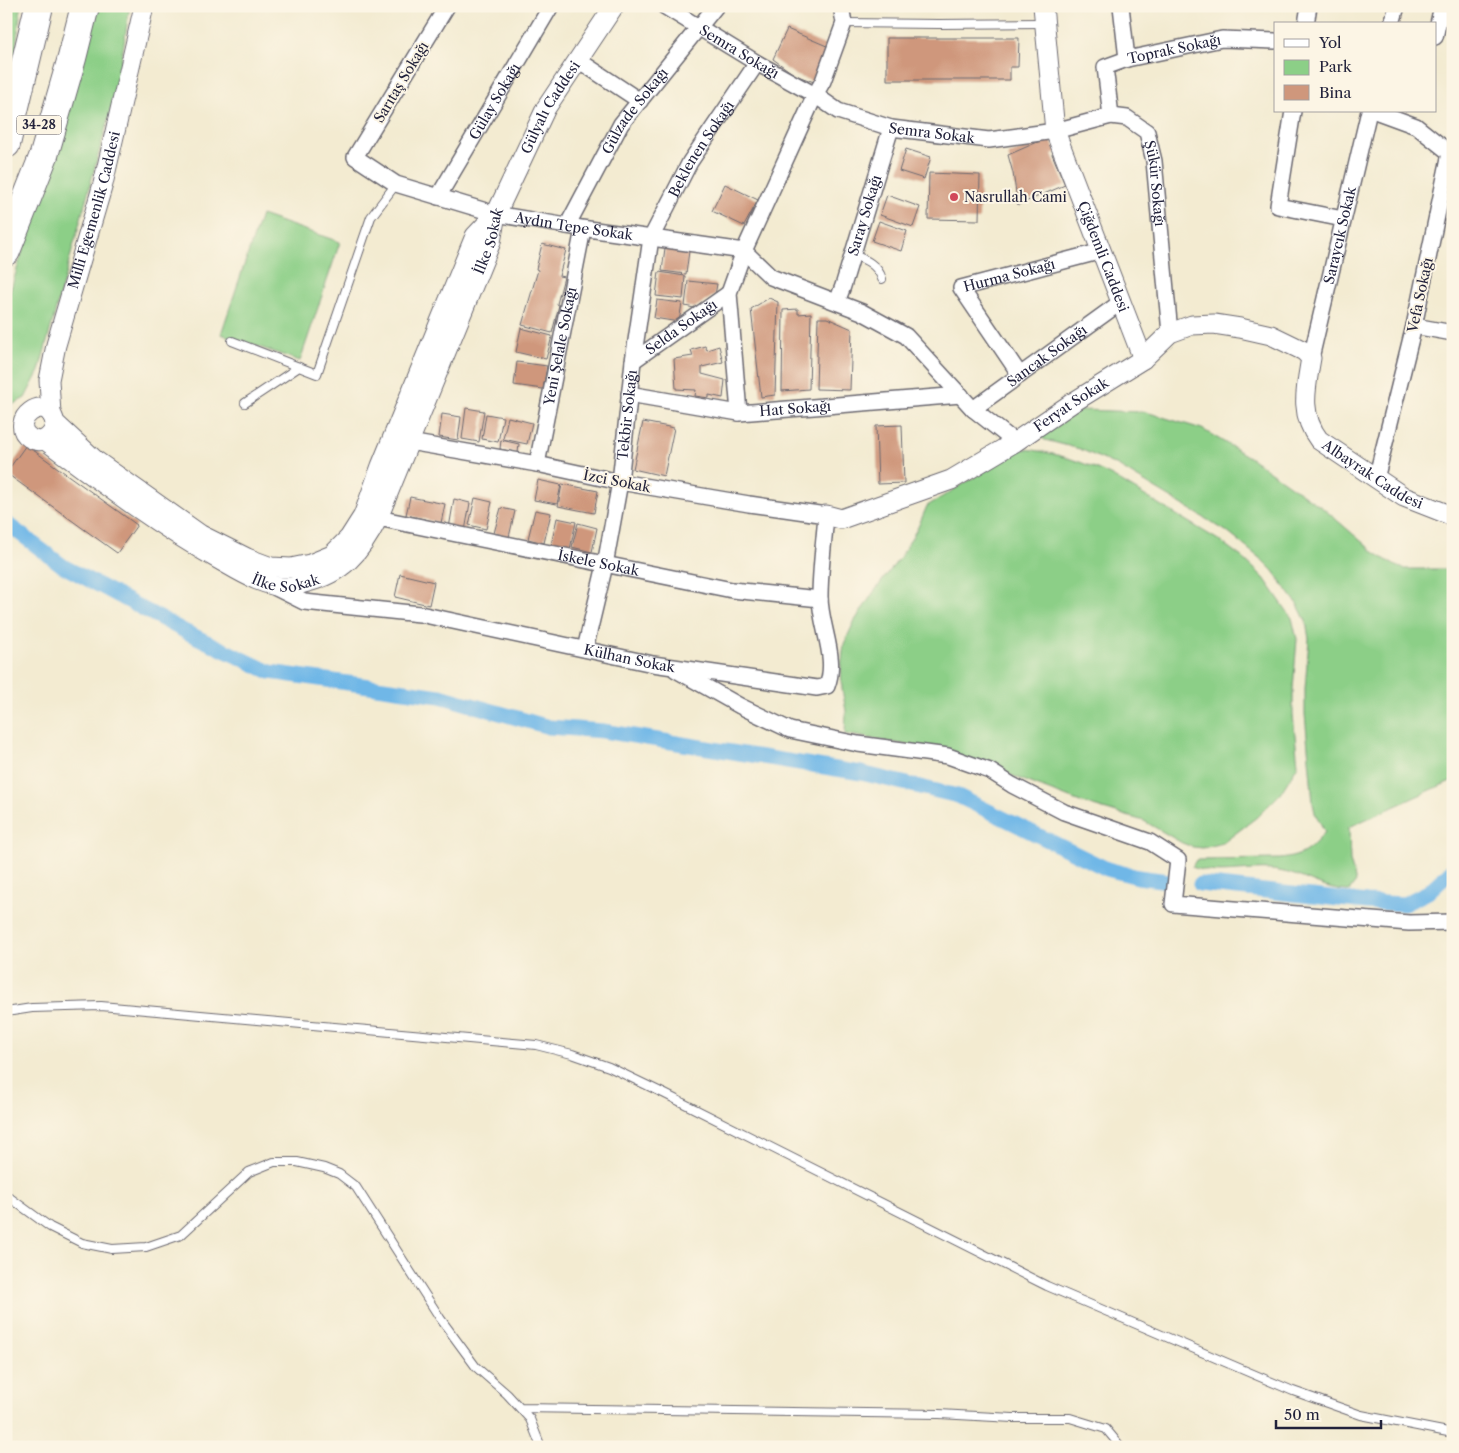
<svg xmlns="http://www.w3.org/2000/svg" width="1459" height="1453" font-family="'Libre Caslon Text',serif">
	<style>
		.green { fill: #8ccf87; stroke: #577861 }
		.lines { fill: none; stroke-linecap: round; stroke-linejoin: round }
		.canal { stroke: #70b7e7; stroke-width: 15 }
		.building { fill: #cf977c }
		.service-casing { stroke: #6b6870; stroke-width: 10 }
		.minor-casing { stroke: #6b6870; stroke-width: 18 }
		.tertiary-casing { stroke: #6b6870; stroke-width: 21 }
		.motorway-casing { stroke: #6b6870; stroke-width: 30 }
		.service { stroke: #fff; stroke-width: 8 }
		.minor { stroke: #fff; stroke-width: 15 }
		.tertiary { stroke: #fff; stroke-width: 19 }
		.motorway { stroke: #fff; stroke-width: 28 }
		.poi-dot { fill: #d1495b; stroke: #fcf5e5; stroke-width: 2 }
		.labels { text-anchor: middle; stroke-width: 4; stroke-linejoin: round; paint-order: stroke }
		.shield { fill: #fcf5e5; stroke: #63616e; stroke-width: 1 }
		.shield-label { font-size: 12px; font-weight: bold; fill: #22223b }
		.street-label { font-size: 14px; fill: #22223b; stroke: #fcf5e5 }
		.poi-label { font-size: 14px; fill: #22223b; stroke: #fcf5e5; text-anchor: start }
	</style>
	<rect width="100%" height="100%" fill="#fcf5e5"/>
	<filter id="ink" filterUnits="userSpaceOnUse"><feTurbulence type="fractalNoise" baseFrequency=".02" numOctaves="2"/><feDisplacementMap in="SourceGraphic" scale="10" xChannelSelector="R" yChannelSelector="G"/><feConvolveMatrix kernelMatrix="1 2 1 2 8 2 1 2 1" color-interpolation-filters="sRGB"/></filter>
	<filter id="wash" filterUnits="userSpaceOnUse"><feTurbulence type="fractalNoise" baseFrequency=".0096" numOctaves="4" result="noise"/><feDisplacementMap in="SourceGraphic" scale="20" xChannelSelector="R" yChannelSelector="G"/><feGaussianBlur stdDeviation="1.12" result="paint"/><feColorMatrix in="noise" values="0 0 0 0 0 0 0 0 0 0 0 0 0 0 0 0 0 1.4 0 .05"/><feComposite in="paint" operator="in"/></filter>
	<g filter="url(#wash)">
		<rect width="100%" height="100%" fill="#f3ebd1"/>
		<path class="green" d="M 6,6 L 21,6 L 14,65 L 6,92 Z
			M 98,6 L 130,6 L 117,87 L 39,371 L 25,398 L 6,408 L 6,305 Z
			M 261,215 L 340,242 L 300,361 L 221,334 Z
			M 1080,410 L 1146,412 L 1202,429 L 1249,457 L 1324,509 L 1375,553 L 1394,565 L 1404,569 L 1453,569 L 1453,780 L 1349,827 L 1350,861 L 1356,882 L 1349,891 C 1324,891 1304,875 1279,871 C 1250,866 1220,878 1192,867 L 1196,860 L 1280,859 C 1304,856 1310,850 1325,832 L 1315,813 L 1313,803 L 1305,714 L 1305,689 L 1309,639 L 1306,621 L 1298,605 L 1273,571 L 1262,560 L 1226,531 L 1118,466 L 1080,449 L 1045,440 L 1039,436 Z
			M 1026,449 C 1057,453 1084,462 1112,476 L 1220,541 L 1243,558 L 1264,578 L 1292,618 L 1297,639 L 1293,689 L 1293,715 L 1298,765 L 1280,794 L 1257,817 L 1223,843 L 1203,848 L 1193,847 L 1182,843 L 1144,821 L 1083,803 L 1005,773 L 930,749 L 845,734 L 846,711 L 842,689 L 841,668 L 844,644 L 854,622 L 873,593 L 901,556 L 918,527 L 927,506 L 1019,450 Z"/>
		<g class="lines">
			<path class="canal" d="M 6,523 L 63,566 L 186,632 L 270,672 L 440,696 L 549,727 L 603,731 L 861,773 L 958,796 L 1107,869 L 1138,877 L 1168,881
				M 1200,884 L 1367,902 L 1404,904 L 1428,892 L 1453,869"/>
		</g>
		<g id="blocks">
			<path class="building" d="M 787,29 L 829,47 L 814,82 L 795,75 L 773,59 Z
				M 887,38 L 1019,38 L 1018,67 L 1010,67 L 1010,80 L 887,80 Z
				M 1049,137 L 1057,152 L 1052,154 L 1065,185 L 1018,205 L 1013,173 L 1008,155 Z
				M 906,149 L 931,157 L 924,179 L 899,171 Z
				M 929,173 L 980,175 L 979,220 L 928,219 Z
				M 725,184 L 758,200 L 744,226 L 712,211 Z
				M 887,195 L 920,207 L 913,227 L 880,215 Z
				M 879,221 L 907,231 L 901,251 L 872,241 Z
				M 542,244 L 566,250 L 559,276 L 564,277 L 557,304 L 559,305 L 552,333 L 522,325 L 538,270 L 536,269 Z
				M 665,248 L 689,251 L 686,274 L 662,271 Z
				M 659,272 L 685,276 L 683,299 L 656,296 Z
				M 688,281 L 717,284 L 715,295 L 694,308 L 685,306 Z
				M 769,298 L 778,302 L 775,395 L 761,397 L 751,309 Z
				M 657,300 L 682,303 L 679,322 L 654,318 Z
				M 798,309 L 798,314 L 811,313 L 809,389 L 782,391 L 783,310 Z
				M 818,318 L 827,318 L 852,329 L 850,390 L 816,389 Z
				M 521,328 L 552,336 L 546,359 L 516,352 Z
				M 705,346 L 707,350 L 719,346 L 723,362 L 702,367 L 702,374 L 725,380 L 723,398 L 709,395 L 709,398 L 695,396 L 696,390 L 676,389 L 674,359 L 693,356 L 691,350 Z
				M 517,362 L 547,366 L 543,389 L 514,385 Z
				M 466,408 L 484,411 L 479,442 L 462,439 Z
				M 442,414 L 461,417 L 458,440 L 439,437 Z
				M 486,414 L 503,417 L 498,442 L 482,439 Z
				M 508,417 L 532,423 L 527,444 L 503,439 Z
				M 643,422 L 674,428 L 664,476 L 633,469 Z
				M 902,425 L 904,483 L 878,484 L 876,426 Z
				M 501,440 L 519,444 L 518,453 L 500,449 Z
				M 26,445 L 137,525 L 117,553 L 6,473 Z
				M 538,480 L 561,485 L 557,504 L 534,500 Z
				M 562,484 L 598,491 L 594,513 L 558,506 Z
				M 410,497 L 445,504 L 441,523 L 406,515 Z
				M 475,498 L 492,502 L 486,529 L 469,525 Z
				M 454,499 L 470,503 L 465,531 L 449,528 Z
				M 501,508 L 515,511 L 509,537 L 494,533 Z
				M 535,510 L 551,513 L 544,543 L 528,539 Z
				M 557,518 L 576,522 L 570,549 L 551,545 Z
				M 578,523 L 597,528 L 592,552 L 572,547 Z
				M 400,574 L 434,582 L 429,605 L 395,597 Z"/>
		</g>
	</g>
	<g filter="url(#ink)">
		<use href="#blocks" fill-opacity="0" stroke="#6b6870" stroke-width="1"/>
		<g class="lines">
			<g class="service-casing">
				<path id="service" d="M 844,23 L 939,24 L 1044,23
					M 853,255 C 865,259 878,265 882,279
					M 232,341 L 317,374 L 371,217 L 396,184
					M 245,403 L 299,367
					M 6,1012 L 32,1008 L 101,1006 L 536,1045 L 572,1054 L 609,1067 L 665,1094 L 1047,1286 L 1293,1391 L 1361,1415 L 1453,1433
					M 6,1195 L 50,1227 L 82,1243 L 112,1249 L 146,1247 L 181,1235 L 249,1172 L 274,1162 L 297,1162 L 324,1168 L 339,1174 L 356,1187 L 440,1318 L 476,1367 L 507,1394 L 530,1419 L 541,1447
					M 520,1408 L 939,1414 L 1013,1418 L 1070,1418 L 1106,1429 L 1121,1447"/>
			</g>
			<g class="minor-casing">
				<g id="minor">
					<path id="s1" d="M 447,6 L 355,157 L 396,184 L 496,214 L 567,226 L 744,251"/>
					<path id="s2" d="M 664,6 L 757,63 L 815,95 L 838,111 L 891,128 L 989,140 L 1055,131 L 1111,116 L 1127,118 L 1147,132 L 1154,161 L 1170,333"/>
					<path d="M 1121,6 L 1127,59"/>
					<path d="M 1306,24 L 1309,6"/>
					<path d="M 1392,24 L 1397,6"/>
					<path d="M 1435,37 L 1442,6"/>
					<path d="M 578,60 L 640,101"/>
					<path d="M 1293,111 L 1278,206 L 1343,219"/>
					<path d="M 1375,111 L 1416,126 L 1450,153 L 1414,326 L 1376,479"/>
					<path id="s3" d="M 1111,116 L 1105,67 L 1127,59 L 1222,39 L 1275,41"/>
					<path id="s4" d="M 438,197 L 551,6"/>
					<path id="s5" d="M 567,226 L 621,124 L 716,6"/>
					<path d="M 744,251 L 771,277 L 862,312 L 906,336 L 973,409 L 1015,442"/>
					<path id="s6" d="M 837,302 L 843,286 L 891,128"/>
					<path d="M 1414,326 L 1453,333"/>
					<path id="s7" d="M 1311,358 L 1369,111"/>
					<path id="s8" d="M 633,361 L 729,293"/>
					<path id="s9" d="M 1020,375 L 961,288 L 1102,251"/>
					<path id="s10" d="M 629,394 L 739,413 L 961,395"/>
					<path id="s11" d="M 973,409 L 1121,302"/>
					<path d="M 739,413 L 729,293 L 744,251 L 815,95 L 823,81 L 844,23 L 841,6"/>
					<path id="s12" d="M 537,464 L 583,229"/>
					<path id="s13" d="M 378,518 L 732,590 L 820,599"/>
					<path id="s14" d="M 276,588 L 304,602 L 420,614 L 653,664 L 817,688 L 827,686 C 838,658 820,626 820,597 C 820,570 824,542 826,515 L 749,504 L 620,482 L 537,464 L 409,442"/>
					<path id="s15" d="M 585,649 L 605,565 L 620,482 L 633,361 L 651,238 L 690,162 L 757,63"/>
					<path d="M 676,670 L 740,706 L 790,730 L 858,744 L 948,756 L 990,771 L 1012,785 L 1064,812 L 1150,842 L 1178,860 L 1173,904 L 1409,923 L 1453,922"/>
				</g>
			</g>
			<g class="tertiary-casing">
				<g id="tertiary">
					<path id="s16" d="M 1043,6 L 1055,131 L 1143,359"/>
					<path id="s17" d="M 51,414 L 49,380 L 56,345 L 103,184 L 144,6"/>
					<path d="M 55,423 C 54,435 43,446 30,438 C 6,422 47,389 55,423 L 95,460 L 201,535 L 247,558 L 271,567 L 291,568 L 310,564 L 332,555 L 349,538 L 363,516 L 381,466 L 475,236 L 496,214"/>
					<path id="s18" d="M 45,440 C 102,483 160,527 223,562 C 242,573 266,588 290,587 C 294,587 300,584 304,583 C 343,574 361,552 378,518 L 491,242 L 496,214 L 546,108 L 614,6"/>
					<path id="s19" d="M 826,515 L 841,519 L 951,480 L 1015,442 L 1072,403 L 1143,359 L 1170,333 L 1192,325 L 1214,324 L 1240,328 L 1271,335 L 1304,351 L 1311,358 C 1306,388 1299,414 1319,440 L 1404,497 L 1450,515 L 1453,513"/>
				</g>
			</g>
			<g class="motorway-casing">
				<path id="motorway" d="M 6,144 L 39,6
					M 6,251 L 44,155 L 72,58 L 85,6"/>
			</g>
			<use href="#service" class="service"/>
			<use href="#minor" class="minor"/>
			<use href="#tertiary" class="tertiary"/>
			<use href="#motorway" class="motorway"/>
		</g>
	</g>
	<circle class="poi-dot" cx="954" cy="197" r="5"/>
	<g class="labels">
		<rect class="shield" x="16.5" y="115.5" width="45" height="19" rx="4"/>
		<g class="shield-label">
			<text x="39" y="129">34-28</text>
		</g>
		<g class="street-label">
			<text dy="5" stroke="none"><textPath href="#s3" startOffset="121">Toprak Sokağı</textPath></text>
			<text dy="5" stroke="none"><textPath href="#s2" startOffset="88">Semra Sokağı</textPath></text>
			<text transform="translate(401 82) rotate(-59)" y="5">Sarıtaş Sokağı</text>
			<text dy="5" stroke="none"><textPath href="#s4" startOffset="111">Gülay Sokağı</textPath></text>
			<text dy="5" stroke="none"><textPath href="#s18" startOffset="852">Gülyalı Caddesi</textPath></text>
			<text dy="5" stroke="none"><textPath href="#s5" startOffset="134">Gülzade Sokağı</textPath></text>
			<text dy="5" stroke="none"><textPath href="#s2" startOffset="300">Semra Sokak</textPath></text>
			<text dy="5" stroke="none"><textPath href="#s15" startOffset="519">Beklenen Sokağı</textPath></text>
			<text dy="5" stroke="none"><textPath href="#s2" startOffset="575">Şükür Sokağı</textPath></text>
			<text dy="5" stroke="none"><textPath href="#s17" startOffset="210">Milli Egemenlik Caddesi</textPath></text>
			<text dy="5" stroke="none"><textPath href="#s6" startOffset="91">Saray Sokağı</textPath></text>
			<text dy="5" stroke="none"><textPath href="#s1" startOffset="409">Aydın Tepe Sokak</textPath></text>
			<text dy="5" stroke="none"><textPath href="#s7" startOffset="126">Saraycık Sokak</textPath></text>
			<text dy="5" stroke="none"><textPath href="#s18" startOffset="704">İlke Sokak</textPath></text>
			<text dy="5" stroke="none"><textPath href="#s16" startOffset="260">Çiğdemli Caddesi</textPath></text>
			<text dy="5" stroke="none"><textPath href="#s9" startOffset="155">Hurma Sokağı</textPath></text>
			<text transform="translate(1420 295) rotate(-78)" y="5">Vefa Sokağı</text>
			<text dy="5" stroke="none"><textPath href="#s8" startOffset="59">Selda Sokağı</textPath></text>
			<text dy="5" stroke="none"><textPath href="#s12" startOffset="120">Yeni Şelale Sokağı</textPath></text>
			<text dy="5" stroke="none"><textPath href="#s11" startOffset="91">Sancak Sokağı</textPath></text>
			<text dy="5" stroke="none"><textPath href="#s19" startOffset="274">Feryat Sokak</textPath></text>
			<text dy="5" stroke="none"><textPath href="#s10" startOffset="168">Hat Sokağı</textPath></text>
			<text dy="5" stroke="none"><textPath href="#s15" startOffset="238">Tekbir Sokağı</textPath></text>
			<text dy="5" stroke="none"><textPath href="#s19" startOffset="696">Albayrak Caddesi</textPath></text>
			<text transform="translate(617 481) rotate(11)" y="5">İzci Sokak</text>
			<text dy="5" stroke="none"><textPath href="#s13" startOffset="225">İskele Sokak</textPath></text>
			<text dy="5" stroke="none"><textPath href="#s18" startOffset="284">İlke Sokak</textPath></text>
			<text dy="5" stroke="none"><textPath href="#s14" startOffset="362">Külhan Sokak</textPath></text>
		</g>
		<g class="poi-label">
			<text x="964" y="202">Nasrullah Cami</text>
		</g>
	</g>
	<rect width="1459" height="1453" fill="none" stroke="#fcf5e5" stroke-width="25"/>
	<rect x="1274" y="22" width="162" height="90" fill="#fcf5e5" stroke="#a5a1a1"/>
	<rect x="1284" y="39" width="25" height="8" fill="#ffffff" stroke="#a5a1a1"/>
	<text x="1319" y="48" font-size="15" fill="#22223b">Yol</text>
	<rect x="1284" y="60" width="25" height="15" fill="#8ccf87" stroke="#a5a1a1"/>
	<text x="1319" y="72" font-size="15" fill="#22223b">Park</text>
	<rect x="1284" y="85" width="25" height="15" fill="#cf977c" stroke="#a5a1a1"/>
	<text x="1319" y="98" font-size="15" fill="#22223b">Bina</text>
	<path d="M1276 1420v8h105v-8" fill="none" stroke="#22223b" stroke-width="2.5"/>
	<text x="1284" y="1420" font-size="15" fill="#22223b" stroke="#fcf5e5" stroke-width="4" paint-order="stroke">50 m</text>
</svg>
